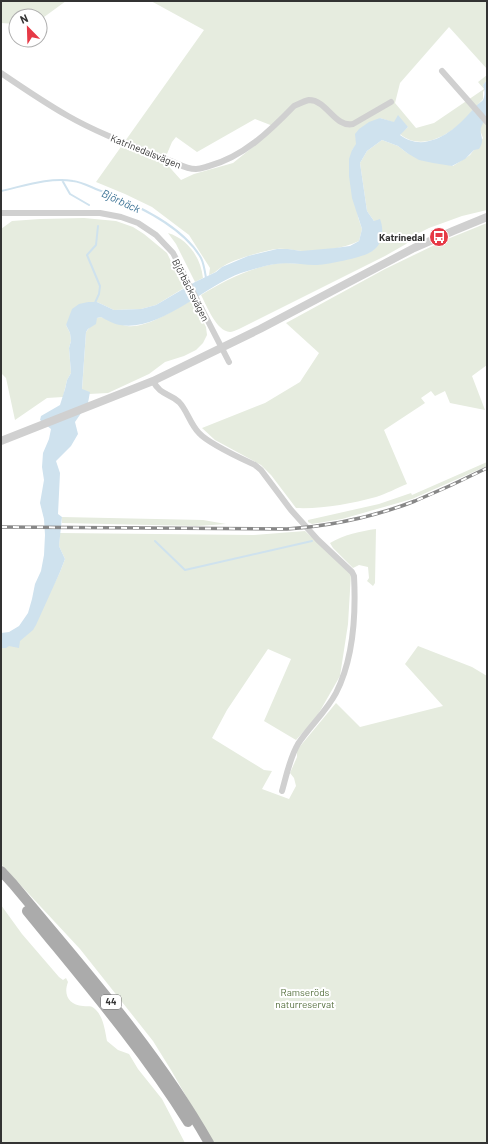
<svg xmlns="http://www.w3.org/2000/svg" width="488" height="1144" font-family="Barlow,sans-serif">
	<style>
		.green { fill: #e6ecdf; fill-rule: evenodd }
		.water { fill: #cfe2ee }
		.lines { fill: none; stroke-linecap: round; stroke-linejoin: round }
		.stream { stroke: #cfe2ee; stroke-width: 2 }
		.minor { stroke: #d0d0d0; stroke-width: 6 }
		.tertiary { stroke: #d0d0d0; stroke-width: 8 }
		.primary { stroke: #ababab; stroke-width: 10 }
		.rail-casing { stroke: #888; stroke-width: 3.5 }
		.rail { stroke: #fff; stroke-width: 2; stroke-dasharray: 6; stroke-linecap: butt }
		.labels { text-anchor: middle; stroke-width: 4; stroke-linejoin: round; paint-order: stroke }
		.shield { fill: #fff; stroke: #707070; stroke-width: 1 }
		.shield-label { font-size: 9px; font-weight: bold; fill: #333 }
		.street-label { font-size: 10px; fill: #333; stroke: #fff }
		.poi-label { font-size: 10px; font-weight: bold; fill: #333; stroke: #fff; text-anchor: end }
		.park-label { font-size: 10px; fill: #56703f; stroke: #fff }
		.water-label { font-size: 11px; font-style: italic; fill: #3f7597; stroke: #fff }
	</style>
	<rect width="100%" height="100%" fill="#fff"/>
	<path class="green" d="M 1,1 L 66,1 L 40,20 L 40,16 L 16,16 L 16,24 L 1,23 Z
		M 151,1 L 487,1 L 487,69 L 449,27 L 400,83 L 395,103 L 416,128 L 434,123 L 484,89 L 478,82 L 487,75 L 487,80 L 483,85 L 485,89 L 483,92 L 483,99 C 477,105 472,112 466,118 C 450,135 421,152 400,134 L 408,127 L 380,118 L 352,150 L 358,217 L 362,229 L 359,241 C 342,249 321,251 302,251 C 294,251 286,248 277,249 C 266,250 231,260 222,267 C 217,270 215,273 209,275 L 210,268 L 189,235 L 152,207 L 125,194 L 96,182 L 204,30 ZM 255,119 L 273,126 L 264,138 L 233,163 L 194,174 L 181,180 L 164,161 L 172,142 L 176,137 L 197,152 Z
		M 487,108 L 487,210 L 462,216 L 429,228 L 415,235 L 406,244 L 385,256 L 239,329 C 236,330 232,332 230,332 C 216,331 207,306 201,295 C 224,281 247,269 274,264 C 285,262 296,264 307,264 C 313,265 365,255 370,252 C 376,249 378,244 381,239 L 374,221 L 367,211 L 360,163 L 367,151 L 382,140 L 398,146 L 407,153 L 453,166 L 470,155 L 483,138 L 480,130 L 481,124 L 486,119 Z
		M 84,218 L 116,221 L 133,227 L 144,234 L 167,253 L 184,288 L 156,305 L 141,309 L 114,310 L 97,302 L 88,302 L 66,325 L 70,333 L 71,341 L 69,348 L 71,373 L 67,380 L 63,397 L 47,398 L 15,420 L 6,378 L 1,373 L 1,229 L 12,221 L 40,219 Z
		M 487,223 L 487,365 L 472,376 L 485,410 L 450,403 L 445,391 L 435,396 L 431,391 L 421,398 L 425,403 L 384,430 L 407,484 C 397,488 386,494 376,497 C 350,504 323,509 296,508 L 271,475 L 261,465 L 215,440 L 202,428 L 265,403 L 300,382 L 319,353 L 286,323 L 385,269 L 445,240 Z
		M 168,233 C 188,239 201,258 203,278 L 195,282 L 176,244 Z
		M 192,300 L 206,327 L 207,335 L 203,343 L 196,350 L 184,356 L 165,362 L 149,374 L 108,393 L 89,394 L 89,392 L 82,390 L 86,332 L 97,318 L 101,317 C 109,320 117,324 127,326 C 146,329 175,309 192,300 Z
		M 487,462 L 487,466 L 412,499 L 342,519 L 312,524 L 308,522 L 308,520 L 379,504 L 411,493 L 412,495 Z
		M 62,517 L 203,520 L 226,524 L 197,526 L 62,523 Z
		M 376,529 L 375,583 L 373,586 L 367,581 L 369,578 L 368,567 L 359,565 L 353,568 L 333,548 L 330,543 C 343,535 361,531 376,529 Z
		M 305,531 L 349,571 L 351,574 L 348,624 L 340,676 L 316,718 L 296,740 L 264,721 L 291,659 L 268,649 L 227,710 L 212,738 L 264,770 L 272,771 L 262,789 L 289,799 L 296,786 L 294,778 L 290,773 L 297,757 L 297,750 L 336,703 L 360,727 L 443,706 L 405,664 L 418,646 L 472,667 L 487,676 L 487,1143 L 213,1143 L 171,1070 L 153,1041 L 80,949 L 1,864 L 1,641 L 9,641 L 53,586 L 60,572 L 65,559 L 59,546 L 60,533 L 254,535 Z
		M 1,905 L 22,934 L 59,977 L 63,980 L 66,978 L 68,982 C 63,995 69,1005 83,1006 C 88,1007 91,1005 95,1009 C 103,1016 105,1030 107,1041 L 118,1050 L 129,1054 L 138,1069 L 162,1099 L 185,1143 L 1,1143 Z"/>
	<path class="water" d="M 487,80 L 487,118 C 473,134 488,136 479,149 L 474,150 L 465,159 L 452,166 L 433,163 L 419,160 L 407,153 L 398,146 L 382,140 L 367,151 L 360,163 L 367,211 L 374,221 L 380,219 C 385,232 382,247 369,253 C 360,258 326,265 315,265 C 302,265 289,262 276,264 C 265,265 252,270 241,273 C 205,286 159,332 120,325 C 113,324 107,320 101,317 L 97,318 L 96,324 L 88,329 L 86,332 L 82,389 L 90,392 L 88,403 L 75,422 L 78,434 L 71,446 L 56,461 L 60,473 L 58,514 L 62,517 L 59,546 L 65,559 L 60,572 L 36,625 L 33,630 L 20,641 L 19,648 L 9,646 L 6,648 L 1,648 L 1,633 L 9,632 L 19,626 L 28,613 L 32,599 L 35,584 L 41,571 L 44,555 L 45,535 L 44,519 L 40,503 L 44,480 L 42,467 L 43,453 L 49,439 L 51,429 L 40,420 L 41,416 L 60,405 L 65,389 L 67,380 L 71,373 L 69,348 L 71,341 L 70,333 L 66,325 L 72,309 L 79,304 L 88,302 L 97,302 L 114,310 L 141,309 L 156,305 L 195,282 L 216,272 L 222,267 L 248,256 L 277,249 L 288,249 L 301,251 L 335,248 L 350,246 L 359,241 L 362,229 L 352,198 L 349,176 L 349,159 L 352,150 L 356,144 L 355,134 L 359,129 L 369,122 L 380,118 L 394,122 L 398,115 L 408,127 L 400,135 C 408,141 419,144 429,141 C 448,137 464,120 476,106 C 478,104 481,102 483,100 C 485,96 485,89 483,85 Z"/>
	<g class="lines">
		<path class="stream" d="M 62,180 L 70,194 L 89,205
			M 1,191 C 24,186 49,177 73,181 C 83,182 94,189 104,192 C 137,205 183,226 201,258 C 204,264 205,272 206,278
			M 94,305 L 99,294 L 100,286 L 87,255 L 96,245 L 98,226
			M 155,541 L 185,570 L 312,541"/>
		<path class="minor" d="M 442,71 L 487,122
			M 1,73 C 23,88 45,103 68,116 C 103,136 142,149 178,164 C 184,167 190,169 196,169 C 201,169 205,167 209,166 C 243,157 270,131 294,106 C 299,104 304,101 309,100 C 327,100 335,128 353,124 L 391,102
			M 1,213 L 100,213 L 121,217 L 138,223 L 156,235 L 173,253 L 229,362
			M 153,381 C 161,396 168,392 179,402 C 187,410 190,424 199,433 C 209,444 240,458 255,465 L 261,470 L 291,510 L 318,540 L 352,572 L 354,576 C 356,614 354,658 336,693 C 326,712 309,727 298,744 C 290,757 286,777 282,791"/>
		<path class="tertiary" d="M 1,441 L 153,381 L 260,329 L 414,248 L 453,231 L 487,217"/>
		<path class="primary" d="M 1,871 L 13,884 C 82,967 155,1048 209,1143
			M 27,911 C 83,980 141,1047 188,1122"/>
		<g class="rail-casing">
			<path id="rail" d="M 1,527 L 287,529 C 330,526 374,517 415,501 C 439,491 463,480 487,468"/>
		</g>
		<use href="#rail" class="rail"/>
	</g>
	<defs>
		<g id="bus-disc" transform="scale(1)"><circle r="9.5" fill="#e63946" stroke="#fff"/><path d="M-5-6H5V4H4V6H2V4H-2V6H-4V4H-5ZM-3.5-4V0h7V-4ZM-3.5 1.2v1.5H-2V1.2ZM2 1.2v1.5H3.5V1.2Z" fill="#fff"/></g>
	</defs>
	<g fill-rule="evenodd">
		<use href="#bus-disc" x="439" y="237"/>
	</g>
	<g class="labels">
		<rect class="shield" x="101" y="995" width="20" height="14" rx="3"/>
		<g class="shield-label">
			<text x="111" y="1005">44</text>
		</g>
		<g class="street-label">
			<text transform="translate(146 151) rotate(22)" y="4">Katrinedalsvägen</text>
			<text transform="translate(191 290) rotate(63)" y="4">Björbäcksvägen</text>
		</g>
		<g class="poi-label">
			<text x="425" y="241">Katrinedal</text>
		</g>
		<g class="park-label">
			<text x="305" y="996">Ramseröds<tspan x="305" dy="12">naturreservat</tspan></text>
		</g>
		<g class="water-label">
			<text transform="translate(121 201) rotate(25)" y="4">Björbäck</text>
		</g>
	</g>
	<rect width="488" height="1144" fill="none" stroke="#333333" stroke-width="4"/>
	<g transform="translate(28 28) rotate(337)"><circle r="19" fill="#ffffff" stroke="#adadad"/>
	<path d="M0-3L7 15L0 10L-7 15Z" fill="#e63946"/>
	<text y="-6" font-size="11" font-weight="bold" text-anchor="middle" fill="#333333">N</text>
	</g>
</svg>
